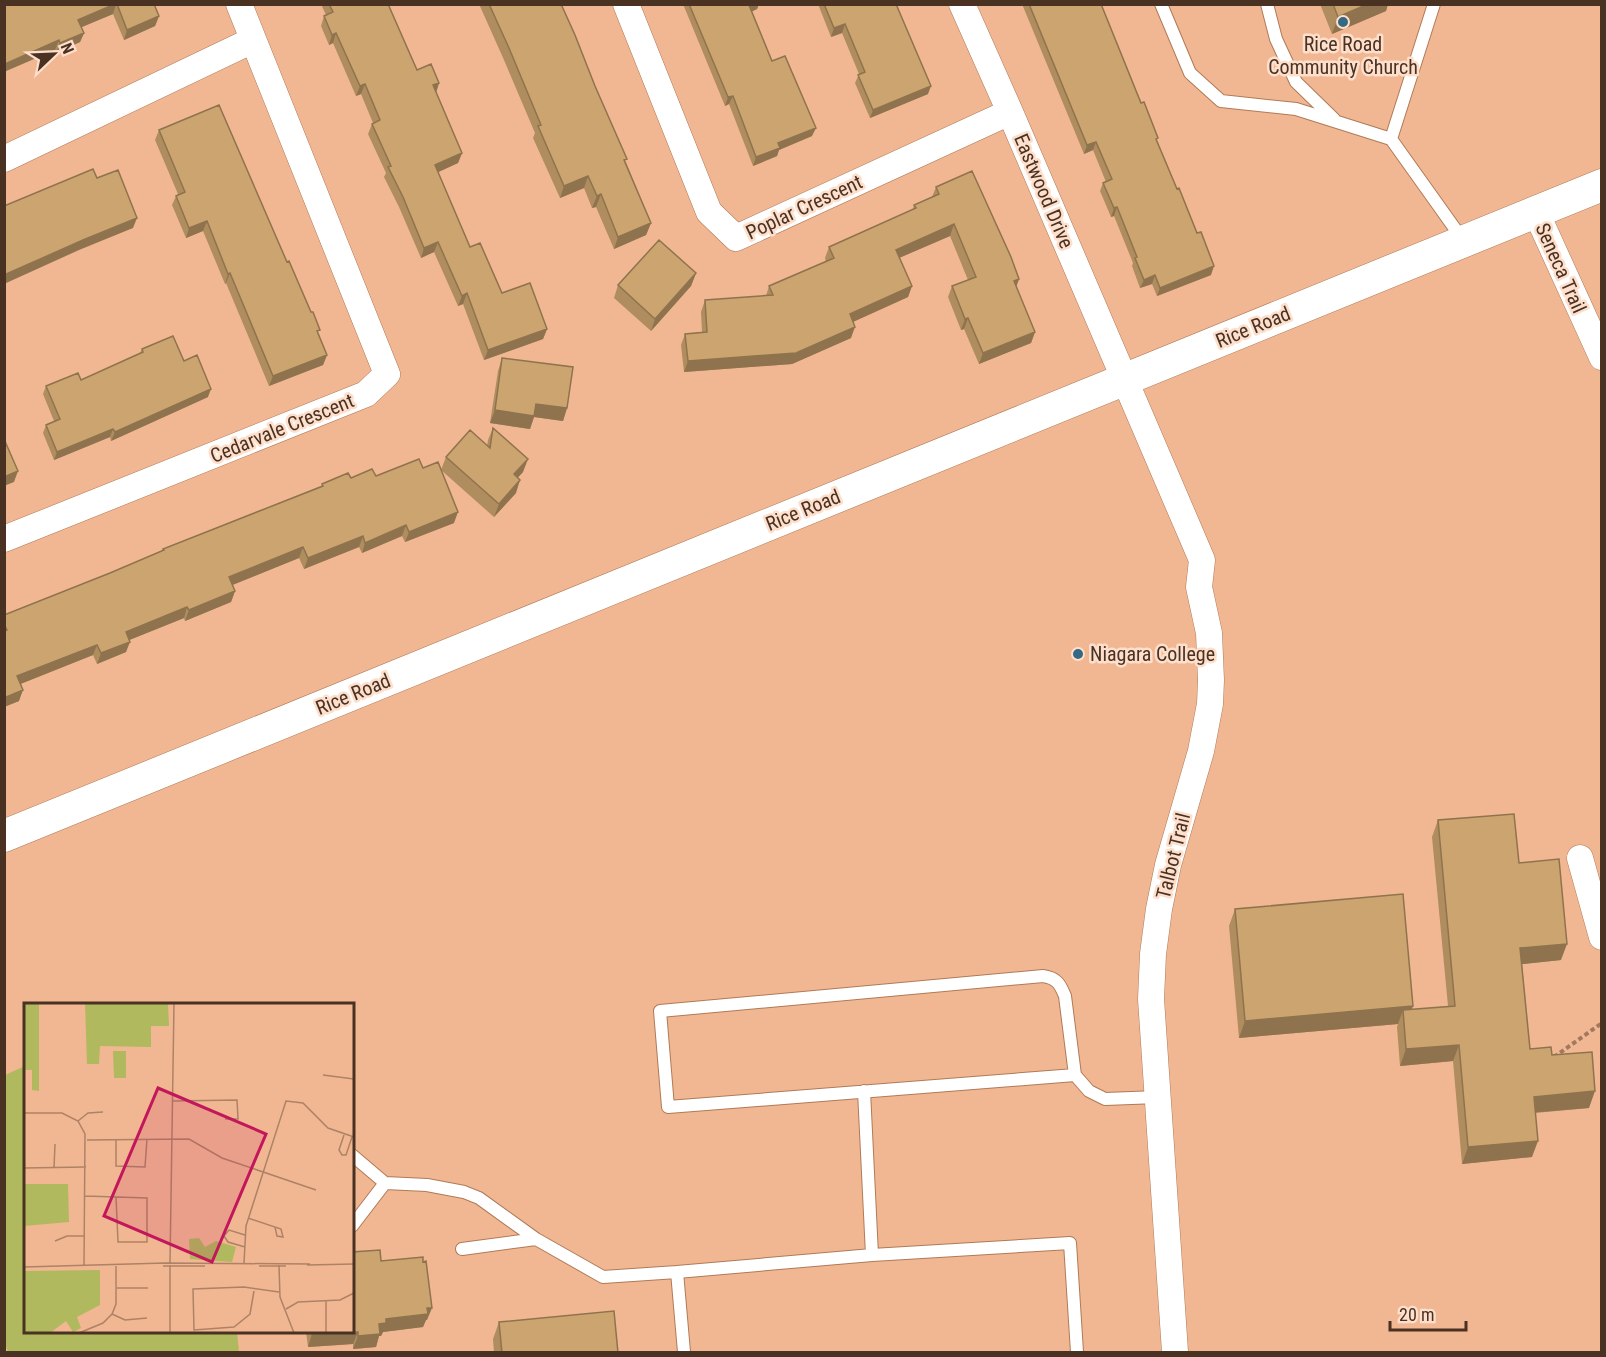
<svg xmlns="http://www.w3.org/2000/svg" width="1606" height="1357" font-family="'Roboto Condensed',sans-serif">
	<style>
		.green { fill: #b0b95d }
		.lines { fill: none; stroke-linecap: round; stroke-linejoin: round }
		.service-casing { stroke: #b07a57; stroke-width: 14 }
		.minor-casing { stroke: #b07a57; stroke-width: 27 }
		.tertiary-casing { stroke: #b07a57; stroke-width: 33 }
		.path { stroke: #a2785e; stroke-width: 4; stroke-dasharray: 4.5 3; stroke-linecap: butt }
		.service { stroke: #fff; stroke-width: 12 }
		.minor { stroke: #fff; stroke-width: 26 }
		.tertiary { stroke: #fff; stroke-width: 32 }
		.wall { fill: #af8d5f }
		.shaded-wall { fill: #8f734e }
		.building { fill: #cca46f; stroke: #8f734e; stroke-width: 1.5 }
		.poi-dot { fill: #346985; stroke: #fedfcc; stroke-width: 2 }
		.labels { text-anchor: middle; stroke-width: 5; stroke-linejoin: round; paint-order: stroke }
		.poi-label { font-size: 20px; fill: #4a3223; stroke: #fedfcc }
		.street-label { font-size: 20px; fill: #4a3223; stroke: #fedfcc }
		.inset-road { fill: none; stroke: #ae8266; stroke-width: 1.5 }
		.view { fill: #c2185b; fill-opacity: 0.15; stroke: #c2185b; stroke-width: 3 }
		.inset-edge { fill: none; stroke: #4a3223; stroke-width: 3 }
	</style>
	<rect width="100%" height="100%" fill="#f1b792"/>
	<path class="green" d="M 25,1066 L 26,1332 L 237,1332 L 239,1352 L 8,1352 L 4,1341 L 5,1075 Z"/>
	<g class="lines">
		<g class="service-casing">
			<path id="service" d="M 1161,4 L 1190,73 L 1221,101 L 1296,109 L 1391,139 L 1463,240
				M 1267,4 L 1276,39 L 1296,82 L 1334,119
				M 1391,139 L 1434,4
				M 1075,1075 L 1065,996 C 1060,984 1057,978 1043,976 L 660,1011 L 668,1107 L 1075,1075 L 1089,1091 L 1105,1099 L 1158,1097
				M 864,1091 L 872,1255 L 1070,1243 L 1077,1352
				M 352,1155 L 385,1183 L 427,1185 L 464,1192 L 479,1198 L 536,1239 L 603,1277 L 677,1272
				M 352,1226 L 385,1183
				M 462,1249 L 536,1239
				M 684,1352 L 677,1272 L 872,1255"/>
		</g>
		<g class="minor-casing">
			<path id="minor" d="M 626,4 L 709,212 L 736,238 L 1010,112
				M 962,4 L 1010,112 L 1202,560 L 1199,587 L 1209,633 L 1211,680 L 1210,704 L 1201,751 L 1168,865 L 1159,909 L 1153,954 L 1151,999 L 1175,1352
				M 4,159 L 253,40
				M 1536,212 L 1602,357
				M 4,539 L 366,394 L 387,374 L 239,4
				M 1580,858 L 1602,937"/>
		</g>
		<g class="tertiary-casing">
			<path id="tertiary" d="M 4,836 L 1602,185"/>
		</g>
		<path class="path" d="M 1554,1057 L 1602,1023"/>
		<use href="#service" class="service"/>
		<use href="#minor" class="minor"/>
		<use href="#tertiary" class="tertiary"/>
	</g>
	<path class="wall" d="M 4,4 L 154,4 L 159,16 L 155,26 L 124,40 L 113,14 L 81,27 L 84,33 L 80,42 L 56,53 L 55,50 Z
		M 321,4 L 388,4 L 417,70 L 439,83 L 436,92 L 462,153 L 458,163 L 438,172 L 470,247 L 502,293 L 547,329 L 543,339 L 484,360 L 463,304 L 458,306 L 434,252 L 421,258 L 399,207 L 384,177 L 386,173 L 368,134 L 372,124 L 373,123 L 361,94 L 356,96 L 333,43 L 329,45 L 321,26 L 324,16 L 326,15 Z
		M 479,4 L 561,4 L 651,223 L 646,235 L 614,249 L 596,207 L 592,208 L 584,188 L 560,198 L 533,138 L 535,133 L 504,60 Z
		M 683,4 L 759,4 L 757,9 L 751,12 L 772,61 L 812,136 L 779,150 L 777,156 L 753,166 L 729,104 L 725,106 Z
		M 818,4 L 896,4 L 928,94 L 870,118 L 855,83 L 859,74 L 842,33 L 831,37 Z
		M 1022,4 L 1101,4 L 1211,275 L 1157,296 L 1152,284 L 1140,288 L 1132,266 L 1133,263 L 1114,216 L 1111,217 L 1100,191 L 1103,183 L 1106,182 L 1093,150 L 1084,154 Z
		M 1320,4 L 1388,4 L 1386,11 L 1332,34 Z
		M 159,130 L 319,334 L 327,355 L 323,365 L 269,386 L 226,283 L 225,284 L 203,231 L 186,238 L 172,205 L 176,196 L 178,194 L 155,140 Z
		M 936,187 L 1019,279 L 1016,287 L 1035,332 L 1031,343 L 979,364 L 964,329 L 961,330 L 948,297 L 952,286 L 968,280 L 950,236 L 899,258 L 912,286 L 908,297 L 853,322 L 851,338 L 792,364 L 684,372 L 681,345 L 685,334 L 702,332 L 701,312 L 705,300 L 766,296 L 769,286 L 826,262 L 825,258 L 829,247 L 913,209 L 914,205 L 932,197 Z
		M 696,273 L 691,286 L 651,331 L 614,298 L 618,285 Z
		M 142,349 L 184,361 L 208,397 L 111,441 L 110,437 L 54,460 L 43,433 L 46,425 L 54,421 L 43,394 L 46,386 L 81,380 L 140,353 Z
		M 502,358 L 567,408 L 563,421 L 534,417 L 530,429 L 490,423 L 498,371 Z
		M 493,428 L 523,472 L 517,478 L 516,493 L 494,517 L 441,470 L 446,457 L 487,446 L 488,440 Z
		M 423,468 L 454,523 L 405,542 L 402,536 L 362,553 L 359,547 L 304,569 L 299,558 L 232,585 L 235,591 L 231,602 L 185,621 L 184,618 L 129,640 L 126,652 L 97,664 L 93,655 L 20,684 L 19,701 L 4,707 L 4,615 L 110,573 L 162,551 L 163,549 L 321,486 L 322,484 L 351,478 L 376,476 Z
		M 1438,820 L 1519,863 L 1561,960 L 1522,964 L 1530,1049 L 1552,1055 L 1589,1108 L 1535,1113 L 1532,1157 L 1462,1164 L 1453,1061 L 1400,1066 L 1397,1027 L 1398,1024 L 1239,1038 L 1229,926 L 1235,909 L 1412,1010 L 1448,1006 L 1432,837 Z
		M 381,1261 L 427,1320 L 426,1320 L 423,1327 L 383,1332 L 381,1336 L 379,1336 L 376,1347 L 353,1349 L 353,1344 L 308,1347 L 306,1332 L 352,1332 Z
		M 499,1322 L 618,1353 L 494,1353 L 493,1339 Z"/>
	<path class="shaded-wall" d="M 115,4 L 116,4 L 113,14 L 75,30 L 78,20 Z
		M 751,4 L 759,4 L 757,9 L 746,14 L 749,5 Z
		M 1368,4 L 1388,4 L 1386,11 L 1332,34 L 1338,17 Z
		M 159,16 L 155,26 L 124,40 L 127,30 Z
		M 845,24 L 842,33 L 831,37 L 834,28 Z
		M 84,33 L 80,42 L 56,53 L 60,43 Z
		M 336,33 L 333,43 L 329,45 L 332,35 Z
		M 59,40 L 55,50 L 4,72 L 5,64 Z
		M 439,83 L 436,93 L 433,85 Z
		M 365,84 L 361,94 L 356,96 L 360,86 Z
		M 931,86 L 928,94 L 870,118 L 873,110 Z
		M 733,96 L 729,104 L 725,106 L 728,97 Z
		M 816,128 L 812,136 L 779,150 L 777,156 L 753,166 L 756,157 L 778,143 Z
		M 1096,142 L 1093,150 L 1084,154 L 1087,145 Z
		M 462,153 L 458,163 L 432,175 L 435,165 Z
		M 588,176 L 584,188 L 560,198 L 564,186 Z
		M 601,194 L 596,207 L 592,208 L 597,196 Z
		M 1117,207 L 1114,216 L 1111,217 L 1114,208 Z
		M 137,218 L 133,228 L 79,250 L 4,284 L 4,275 L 83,240 Z
		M 207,221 L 203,231 L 186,238 L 189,228 Z
		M 651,223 L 646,235 L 614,249 L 618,237 Z
		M 954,224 L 950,236 L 892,261 L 896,250 Z
		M 438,242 L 434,252 L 421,258 L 424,248 Z
		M 1214,266 L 1211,275 L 1157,296 L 1160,288 Z
		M 230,273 L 226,283 L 225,284 L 228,274 Z
		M 696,273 L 691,286 L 651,331 L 655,319 Z
		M 1155,275 L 1152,284 L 1140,288 L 1144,280 Z
		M 1019,279 L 1015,290 L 1014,281 Z
		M 912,286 L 908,297 L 846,325 L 850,314 Z
		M 467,293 L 463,304 L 458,306 L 462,296 Z
		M 968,318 L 964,329 L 961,330 L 965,319 Z
		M 855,327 L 851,338 L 792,364 L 684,372 L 688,361 Z
		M 547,329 L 543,339 L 484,360 L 488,350 Z
		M 1035,332 L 1031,343 L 979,364 L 983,353 Z
		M 327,355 L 323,365 L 269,386 L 273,376 Z
		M 211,389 L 208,397 L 111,441 L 115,432 Z
		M 536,404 L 567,408 L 563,421 L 534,417 L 530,429 L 490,423 L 495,410 Z
		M 113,429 L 110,437 L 54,460 L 57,452 Z
		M 528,459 L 523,472 L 509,487 L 514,474 Z
		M 18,471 L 14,482 L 4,486 L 4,477 Z
		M 520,480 L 516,493 L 494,517 L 499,504 Z
		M 458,512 L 454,523 L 405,542 L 409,532 Z
		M 406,525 L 402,536 L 362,553 L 365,543 Z
		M 363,536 L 359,547 L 304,569 L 308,558 Z
		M 303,547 L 299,558 L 225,588 L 229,577 Z
		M 235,591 L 231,602 L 185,621 L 189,610 Z
		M 187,607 L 184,618 L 122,643 L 126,632 Z
		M 130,642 L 126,652 L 97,664 L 101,653 Z
		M 97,645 L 93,655 L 13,687 L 17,676 Z
		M 23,690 L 19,701 L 4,707 L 4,698 Z
		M 1567,944 L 1561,960 L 1514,965 L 1520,948 Z
		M 1413,1006 L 1407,1023 L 1403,1010 L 1398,1024 L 1239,1038 L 1245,1021 Z
		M 1459,1045 L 1453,1061 L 1400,1066 L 1406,1049 Z
		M 1595,1091 L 1589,1108 L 1528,1113 L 1534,1097 Z
		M 1538,1141 L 1532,1157 L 1462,1164 L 1468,1147 Z
		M 427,1308 L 432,1308 L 427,1320 L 426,1320 L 423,1327 L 383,1332 L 381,1336 L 379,1336 L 376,1347 L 353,1349 L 358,1336 L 386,1319 Z
		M 358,1332 L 353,1344 L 308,1347 L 312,1334 Z"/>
	<path class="building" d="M 4,4 L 115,4 L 78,20 L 84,33 L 60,43 L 59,40 L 5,64 Z
		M 117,4 L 154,4 L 159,16 L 127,30 Z
		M 329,4 L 388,4 L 417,70 L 431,64 L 439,83 L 433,85 L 462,153 L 435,165 L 470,247 L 480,243 L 502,293 L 530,283 L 547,329 L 488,350 L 467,293 L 462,296 L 438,242 L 424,248 L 403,197 L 388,167 L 391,166 L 372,124 L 380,120 L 365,84 L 360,86 L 336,33 L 332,35 L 324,16 L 333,12 Z
		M 489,4 L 561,4 L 575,35 L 595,86 L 627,159 L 624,160 L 651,223 L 618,237 L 601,194 L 597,196 L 588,176 L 564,186 L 538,126 L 541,125 L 509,48 Z
		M 689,4 L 751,4 L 749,5 L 772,61 L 785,56 L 816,128 L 778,143 L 780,148 L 756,157 L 733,96 L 728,97 Z
		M 824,4 L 896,4 L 931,86 L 873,110 L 858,75 L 865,72 L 845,24 L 834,28 Z
		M 1029,4 L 1101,4 L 1141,103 L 1144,102 L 1158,138 L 1156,139 L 1177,189 L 1179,188 L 1197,233 L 1201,232 L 1214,266 L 1160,288 L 1155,275 L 1144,280 L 1135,258 L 1137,257 L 1117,207 L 1114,208 L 1103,183 L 1112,179 L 1096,142 L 1087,145 Z
		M 1333,4 L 1368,4 L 1338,17 Z
		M 219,105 L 287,262 L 289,261 L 311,312 L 313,312 L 320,330 L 317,331 L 327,355 L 273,376 L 230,273 L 228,274 L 207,221 L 189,228 L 176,196 L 185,192 L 159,130 Z
		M 93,169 L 97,178 L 118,170 L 137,218 L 83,240 L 4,275 L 4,206 Z
		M 972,171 L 1011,257 L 1019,279 L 1014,281 L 1035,332 L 983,353 L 968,318 L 965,319 L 952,286 L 976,277 L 954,224 L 896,250 L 912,286 L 850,314 L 855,327 L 796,353 L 688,361 L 685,334 L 707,332 L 705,300 L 773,295 L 769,286 L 834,258 L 829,247 L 916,208 L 914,205 L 939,194 L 936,187 Z
		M 659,240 L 696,273 L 655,319 L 618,285 Z
		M 173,336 L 184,361 L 197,355 L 211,389 L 115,432 L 113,429 L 57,452 L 46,425 L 60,419 L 46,386 L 78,373 L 81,380 L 143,352 L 142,349 Z
		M 502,358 L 573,367 L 567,408 L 536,404 L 534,416 L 495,410 Z
		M 493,428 L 528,459 L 514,474 L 520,480 L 499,504 L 446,457 L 470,430 L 490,448 Z
		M 4,439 L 18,471 L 4,477 Z
		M 419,459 L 423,468 L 438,462 L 458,512 L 409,532 L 406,525 L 365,543 L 363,536 L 308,558 L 303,547 L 229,577 L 235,591 L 189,610 L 187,607 L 126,632 L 130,642 L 101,653 L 97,645 L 17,676 L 23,690 L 4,698 L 4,631 L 7,630 L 4,624 L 4,615 L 110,573 L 164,550 L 163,549 L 323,486 L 322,484 L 348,473 L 351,478 L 372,469 L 376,476 Z
		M 1514,814 L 1519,863 L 1559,859 L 1567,944 L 1520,948 L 1530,1049 L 1551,1047 L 1552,1055 L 1592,1052 L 1595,1091 L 1534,1097 L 1538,1141 L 1468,1147 L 1459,1045 L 1406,1049 L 1403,1010 L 1455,1006 L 1438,820 Z
		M 1403,894 L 1413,1006 L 1245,1021 L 1235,909 Z
		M 380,1250 L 381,1261 L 423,1257 L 423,1262 L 426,1261 L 432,1308 L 427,1308 L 428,1314 L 386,1319 L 386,1323 L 379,1324 L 380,1334 L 358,1336 L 358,1332 L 312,1334 L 312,1332 L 352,1332 L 352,1252 Z
		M 614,1311 L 618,1353 L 502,1353 L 499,1322 Z"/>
	<g class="poi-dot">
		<circle cx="1343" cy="22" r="6"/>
		<circle cx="1078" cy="654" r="6"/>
	</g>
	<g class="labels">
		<g class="poi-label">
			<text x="1343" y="51">Rice Road<tspan x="1343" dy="23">Community Church</tspan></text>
			<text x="1090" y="661" text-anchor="start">Niagara College</text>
		</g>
		<g class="street-label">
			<text transform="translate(1044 191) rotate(67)" y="7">Eastwood Drive</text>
			<text transform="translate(804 207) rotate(-25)" y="7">Poplar Crescent</text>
			<text transform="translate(1561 268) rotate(66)" y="7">Seneca Trail</text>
			<text transform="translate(1253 327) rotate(-22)" y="7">Rice Road</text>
			<text transform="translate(282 428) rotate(-22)" y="7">Cedarvale Crescent</text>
			<text transform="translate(803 510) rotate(-22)" y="7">Rice Road</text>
			<text transform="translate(353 694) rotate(-22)" y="7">Rice Road</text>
			<text transform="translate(1173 856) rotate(-76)" y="7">Talbot Trail</text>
		</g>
	</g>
	<g transform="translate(24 1003)">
		<rect width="330" height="330" fill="#f1b792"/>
		<path d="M 0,0 L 15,0 L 15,88 L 8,87 L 8,67 L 0,67 ZM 61,0 L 144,0 L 145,23 L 127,23 L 127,44 L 76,43 L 75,61 L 63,61 ZM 89,48 L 102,48 L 102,75 L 90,75 ZM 0,181 L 44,181 L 45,219 L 0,223 ZM 175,235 L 181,244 L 192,238 L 212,244 L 208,259 L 166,256 L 165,236 ZM 76,267 L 76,302 L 53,314 L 57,325 L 49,329 L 42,318 L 26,330 L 0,330 L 0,268 Z" fill="#b0b95d"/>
		<path class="inset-road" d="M 299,72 L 330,76M 149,98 L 213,97 L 214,116 L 201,116M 0,110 L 38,110 L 54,118 L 61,131 L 60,263M 54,118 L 64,110 L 79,109M 320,132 L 315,147 L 318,152 L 322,152 L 328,134M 63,137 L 165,136 L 198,155 L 292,187M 92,137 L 92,163 L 121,164 L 123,136M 0,165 L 62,164M 30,165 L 31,141M 61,193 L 123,195 L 123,239 L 94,239 L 92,194M 224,215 L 257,226 L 259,234 L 253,233 L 251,224M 221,232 L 205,227 L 200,233 L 204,239 L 221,244M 31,238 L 43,233 L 61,233M 146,260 L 150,0M 220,260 L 222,223 L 262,98 L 279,100 L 304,125 L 330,134M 146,262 L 146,330M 255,262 L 256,294 L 270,330M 283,262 L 330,261M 139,263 L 181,263M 235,263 L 262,263M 0,264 L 141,260 L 286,261M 93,285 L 124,285M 230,288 L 226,311 L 210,324 L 170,327 L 169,286 L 220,284 L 255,289M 262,306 L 274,299 L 316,297 L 330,290M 88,311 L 101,317 L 123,315M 55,330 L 79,320 L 88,311 L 92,301 L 92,263M 302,330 L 302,297"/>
		<path class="view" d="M 134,85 L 242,131 L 188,259 L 80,213 Z"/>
		<rect width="330" height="330" class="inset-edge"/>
	</g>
	<rect width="1606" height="1357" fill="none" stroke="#4a3223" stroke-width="12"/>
	<g transform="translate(54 54) rotate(67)" stroke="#fedfcc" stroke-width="4.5" paint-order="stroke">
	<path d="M0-4.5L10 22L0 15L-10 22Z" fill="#4a3223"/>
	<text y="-9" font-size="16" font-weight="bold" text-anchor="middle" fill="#4a3223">N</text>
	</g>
	<path d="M1390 1321v9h76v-9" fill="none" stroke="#4a3223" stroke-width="3"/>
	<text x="1399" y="1321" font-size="18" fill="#4a3223" stroke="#fedfcc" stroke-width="4.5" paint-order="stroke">20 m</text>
</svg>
